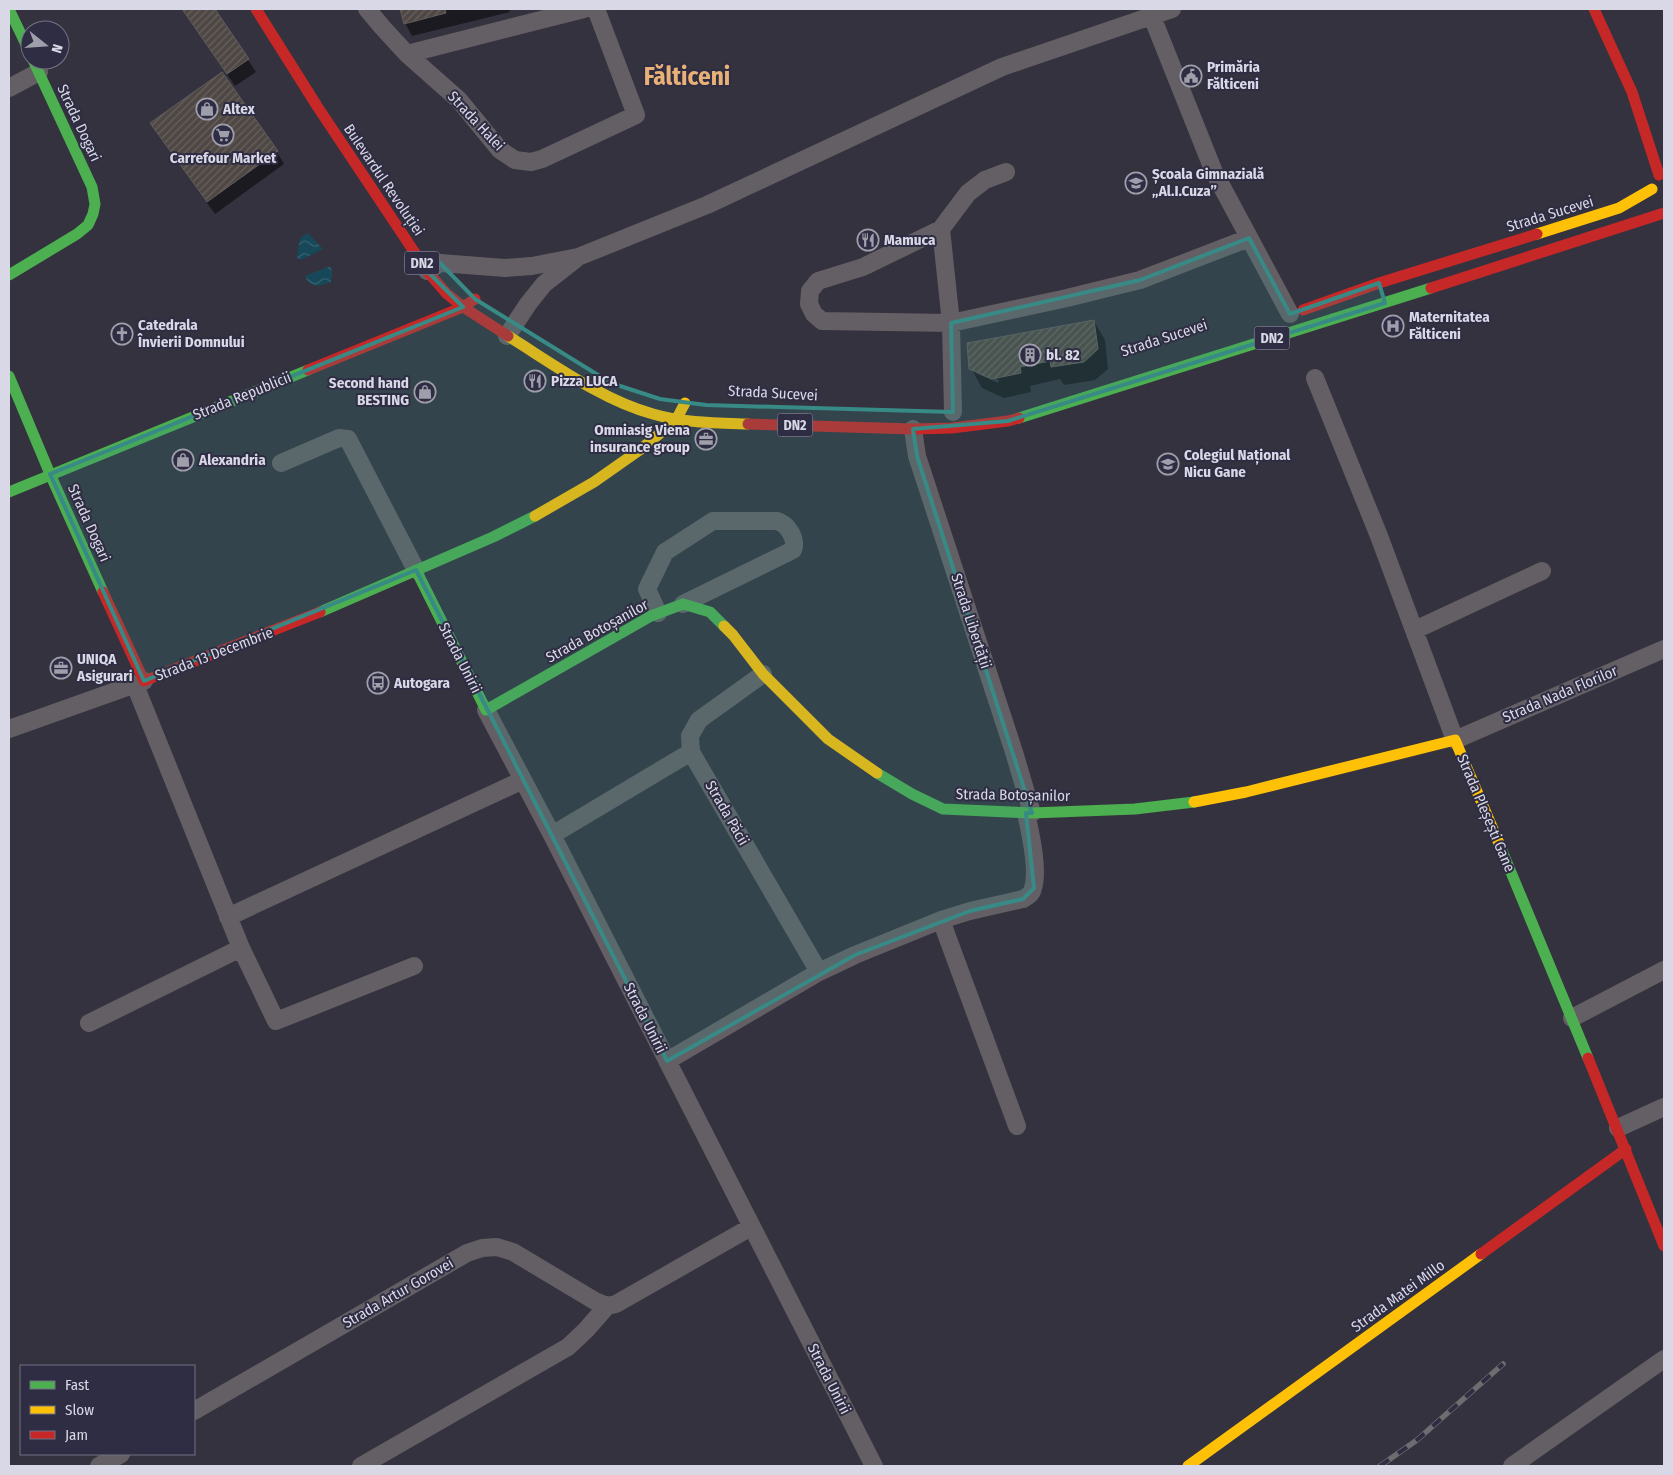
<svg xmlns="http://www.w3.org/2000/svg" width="1673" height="1475" font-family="'Fira Sans Condensed',sans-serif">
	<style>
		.water { fill: url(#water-waves) }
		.shadow { fill: #0007; fill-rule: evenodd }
		.building { fill: url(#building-hatch); stroke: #615c5d }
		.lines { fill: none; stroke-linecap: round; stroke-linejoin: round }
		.street { stroke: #645f64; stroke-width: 18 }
		.fast { stroke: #4caf50; stroke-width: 11 }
		.slow { stroke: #ffc107; stroke-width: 11 }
		.jam { stroke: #c62828; stroke-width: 11 }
		.rail-casing { stroke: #6e6c70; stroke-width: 5.5 }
		.rail { stroke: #2f2d43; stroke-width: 4; stroke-dasharray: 11; stroke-linecap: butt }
		.marked { fill: #378a86; fill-opacity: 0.2; stroke: #378a86; stroke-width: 4; stroke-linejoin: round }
		.labels { text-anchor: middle; stroke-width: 4; stroke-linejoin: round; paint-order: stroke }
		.shield { fill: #2f2d43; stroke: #a6a5b5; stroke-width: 1 }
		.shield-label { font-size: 14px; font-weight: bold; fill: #d9d8e6 }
		.poi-label { font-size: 15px; font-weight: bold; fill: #d9d8e6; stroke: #2f2d43; text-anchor: start }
		.street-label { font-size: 15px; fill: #d9d8e6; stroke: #2f2d43 }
		.town-label { font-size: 25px; font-weight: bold; fill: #eab176; stroke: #2f2d43 }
	</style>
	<defs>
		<pattern id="water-waves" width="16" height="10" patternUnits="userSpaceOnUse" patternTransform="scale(1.25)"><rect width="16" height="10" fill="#164859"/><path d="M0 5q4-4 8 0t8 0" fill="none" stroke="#376271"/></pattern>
		<pattern id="building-hatch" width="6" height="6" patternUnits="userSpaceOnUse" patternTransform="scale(1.25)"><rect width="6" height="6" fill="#4e4744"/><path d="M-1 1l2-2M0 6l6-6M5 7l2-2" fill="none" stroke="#67615f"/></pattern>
	</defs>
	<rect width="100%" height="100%" fill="#33323e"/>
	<path class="water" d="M 308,233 L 323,249 L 301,260 L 297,258 L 300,238 Z
		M 331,266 L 332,274 L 331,282 C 320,286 310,289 305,276 Z"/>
	<path class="shadow" d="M 182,9 L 214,9 L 256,72 L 235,86 Z
		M 402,9 L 509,9 L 510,12 L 412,36 L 405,23 Z
		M 221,74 L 277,152 L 284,164 L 215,214 L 159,136 L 152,124 Z
		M 1094,321 L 1105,340 L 1108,369 L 1095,380 L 1064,385 L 1060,379 L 1030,386 L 1031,392 L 1004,398 L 982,388 L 971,368 ZM 978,371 L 999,380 L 998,383 L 978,374 Z"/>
	<path class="building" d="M 182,9 L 215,9 L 249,59 L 227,74 Z
		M 400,9 L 445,9 L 446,13 L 404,24 Z
		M 222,72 L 278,151 L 207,202 L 150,123 Z
		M 1094,320 L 1098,349 L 1084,362 L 1051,367 L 1050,361 L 1020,367 L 1021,373 L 992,379 L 969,369 L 967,343 Z"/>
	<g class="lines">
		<path class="street" d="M 367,9 L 383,28 L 407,54 L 459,100 L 500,150 L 515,160 L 531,162 L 542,159 L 636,115 L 596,9
			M 1149,9 L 1214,172 L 1290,314
			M 407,54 L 584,9
			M 9,88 L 39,72
			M 1006,172 L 985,180 L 968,193 L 941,229 L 863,267 L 818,281 L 810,291 L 809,304 L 814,314 L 822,321 L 951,323 L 1067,298 L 1140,280 L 1249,238
			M 941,229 L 951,323 L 953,412
			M 427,271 L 440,263 L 505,268 L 532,266 L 578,257 L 707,205 L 1002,67 L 1172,9
			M 507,336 L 528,304 L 544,284 L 576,259
			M 1315,378 L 1379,536 L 1455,740 L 1664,649
			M 913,429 L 917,456 L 1014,752 L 1032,813
			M 281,463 L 339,438 L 348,439 L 416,570
			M 658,613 L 647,589 L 665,552 L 713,521 L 777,521 C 788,524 797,539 793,550 L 683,604
			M 1415,630 L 1542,571
			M 763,674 L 699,720 L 690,736 L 691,752 L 819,972
			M 135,685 L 241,948 L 276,1021 L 414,966
			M 486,710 L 552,835 L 874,1466
			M 9,729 L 144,681
			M 552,835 L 691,752
			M 228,917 L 523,780
			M 941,920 L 1017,1126
			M 1572,1018 L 1664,970
			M 89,1023 L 241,948
			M 667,1061 L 819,972 L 855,955 L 941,920 L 970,911 L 1023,899 C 1028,896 1032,894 1033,888 C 1039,870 1030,831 1026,813
			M 1618,1128 L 1664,1107
			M 194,1411 L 467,1253 L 482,1248 L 497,1247 L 513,1252 L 595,1301 L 607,1306 L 616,1304 L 751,1227
			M 99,1466 L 121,1454
			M 361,1466 L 568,1347 L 586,1330 L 607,1306
			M 1512,1466 L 1664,1359"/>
		<path class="fast" d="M 9,9 L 30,53
			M 9,275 L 77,234 L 88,225 L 93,214 L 95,204 L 92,187 L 33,60
			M 9,376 L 50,474 L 103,592
			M 1019,418 L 1431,288
			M 9,492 L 308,370
			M 416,570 L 486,710 L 651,616 L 683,604 L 710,612 L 724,626
			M 320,612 L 493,537 L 535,516
			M 877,773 L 912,794 L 943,809 L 1032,813 L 1135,809 L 1194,802
			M 1498,841 L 1588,1058"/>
		<path class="slow" d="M 1537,234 L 1619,208 L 1652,189
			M 508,336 C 553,364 602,400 653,414 C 683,423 716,423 748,424
			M 535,516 L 594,482 L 641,449 L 676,420 L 685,403
			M 724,626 L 733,635 L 763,674 L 828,739 L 877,773
			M 1194,802 L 1246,792 L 1455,740 L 1498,841
			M 1188,1466 L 1481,1254"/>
		<path class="jam" d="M 256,9 L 317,106 L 427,271 L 446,293 L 463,307 L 508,336
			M 1594,9 L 1632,92 L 1659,175
			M 1431,288 L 1664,213
			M 1303,310 L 1379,283 L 1537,234
			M 308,370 L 463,307 L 475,299
			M 748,424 L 913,429 L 952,428 L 1008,421 L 1019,418
			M 103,592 L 144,681 L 320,612
			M 1588,1058 L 1664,1246
			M 1481,1254 L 1626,1149"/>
		<g class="rail-casing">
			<path id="rail" d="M 1380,1466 L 1417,1440 L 1503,1364"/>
		</g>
		<use href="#rail" class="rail"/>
	</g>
	<path class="marked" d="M 1249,238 L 1290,314 L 1379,283 L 1385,303 L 1008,421 L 913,429 L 917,456 L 1032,813 L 1026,813 L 1034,888 L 1023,899 L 970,911 L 855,955 L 667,1061 L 416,570 L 144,681 L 50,474 L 463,307 L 427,271 L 440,263 L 475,299 L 611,383 L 660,399 L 706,405 L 953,412 L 951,323 L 1140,280 Z"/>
	<defs>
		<g id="civic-ring" transform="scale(1.125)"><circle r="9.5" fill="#2f2d43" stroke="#9f9eab" stroke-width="1.5"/><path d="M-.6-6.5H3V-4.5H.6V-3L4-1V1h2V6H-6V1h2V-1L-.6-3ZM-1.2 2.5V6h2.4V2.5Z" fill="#9f9eab"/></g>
		<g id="shop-ring" transform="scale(1.125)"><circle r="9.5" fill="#2f2d43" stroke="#9f9eab" stroke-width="1.5"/><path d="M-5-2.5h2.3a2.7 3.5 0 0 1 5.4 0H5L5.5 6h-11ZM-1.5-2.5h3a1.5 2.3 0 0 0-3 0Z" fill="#9f9eab"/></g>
		<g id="supermarket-ring" transform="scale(1.125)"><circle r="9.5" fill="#2f2d43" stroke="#9f9eab" stroke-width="1.5"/><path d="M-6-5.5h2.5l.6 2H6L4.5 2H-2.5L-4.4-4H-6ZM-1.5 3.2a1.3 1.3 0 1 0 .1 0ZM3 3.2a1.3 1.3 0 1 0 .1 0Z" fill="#9f9eab"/></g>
		<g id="school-ring" transform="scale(1.125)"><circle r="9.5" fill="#2f2d43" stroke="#9f9eab" stroke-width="1.5"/><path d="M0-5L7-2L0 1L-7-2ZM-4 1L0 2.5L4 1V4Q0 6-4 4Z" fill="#9f9eab"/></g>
		<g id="restaurant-ring" transform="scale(1.125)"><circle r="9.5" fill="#2f2d43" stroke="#9f9eab" stroke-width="1.5"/><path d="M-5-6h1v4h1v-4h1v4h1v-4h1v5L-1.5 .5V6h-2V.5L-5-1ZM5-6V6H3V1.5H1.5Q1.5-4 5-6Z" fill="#9f9eab"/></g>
		<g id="hospital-ring" transform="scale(1.125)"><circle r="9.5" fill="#2f2d43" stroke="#9f9eab" stroke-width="1.5"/><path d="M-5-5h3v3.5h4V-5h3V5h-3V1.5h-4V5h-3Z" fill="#9f9eab"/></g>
		<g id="church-ring" transform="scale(1.125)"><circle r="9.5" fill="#2f2d43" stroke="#9f9eab" stroke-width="1.5"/><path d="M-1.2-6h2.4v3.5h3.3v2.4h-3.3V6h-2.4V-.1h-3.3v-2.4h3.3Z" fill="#9f9eab"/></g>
		<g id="building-ring" transform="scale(1.125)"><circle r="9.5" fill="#2f2d43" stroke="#9f9eab" stroke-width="1.5"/><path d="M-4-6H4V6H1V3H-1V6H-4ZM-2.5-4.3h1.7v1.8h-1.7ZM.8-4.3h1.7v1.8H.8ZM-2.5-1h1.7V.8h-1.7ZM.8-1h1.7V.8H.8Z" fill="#9f9eab"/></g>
		<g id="office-ring" transform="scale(1.125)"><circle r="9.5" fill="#2f2d43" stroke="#9f9eab" stroke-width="1.5"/><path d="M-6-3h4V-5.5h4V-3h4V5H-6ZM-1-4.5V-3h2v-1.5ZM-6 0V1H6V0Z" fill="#9f9eab"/></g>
		<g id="bus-ring" transform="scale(1.125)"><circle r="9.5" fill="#2f2d43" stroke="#9f9eab" stroke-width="1.5"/><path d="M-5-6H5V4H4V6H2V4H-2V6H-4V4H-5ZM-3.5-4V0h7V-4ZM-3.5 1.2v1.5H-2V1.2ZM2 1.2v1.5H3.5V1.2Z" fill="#9f9eab"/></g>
	</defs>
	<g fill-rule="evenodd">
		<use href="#civic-ring" x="1191" y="76"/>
		<use href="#shop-ring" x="207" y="109"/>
		<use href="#supermarket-ring" x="223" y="135"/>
		<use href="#school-ring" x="1136" y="183"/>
		<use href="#restaurant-ring" x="868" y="240"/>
		<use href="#hospital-ring" x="1393" y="326"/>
		<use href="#church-ring" x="122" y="334"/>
		<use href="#building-ring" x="1030" y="355"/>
		<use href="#restaurant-ring" x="535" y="381"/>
		<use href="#shop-ring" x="425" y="392"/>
		<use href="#office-ring" x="706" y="439"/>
		<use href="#shop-ring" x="183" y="460"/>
		<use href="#school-ring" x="1168" y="464"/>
		<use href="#office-ring" x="61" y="668"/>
		<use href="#bus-ring" x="378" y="683"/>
	</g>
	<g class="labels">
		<g class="shield">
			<rect x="404.5" y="251.5" width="35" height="23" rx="4"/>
			<rect x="1254.5" y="326.5" width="35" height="23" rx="4"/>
			<rect x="777.5" y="413.5" width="35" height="23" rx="4"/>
		</g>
		<g class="shield-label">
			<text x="422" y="268">DN2</text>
			<text x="1272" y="343">DN2</text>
			<text x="795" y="430">DN2</text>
		</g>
		<g class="poi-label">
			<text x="1207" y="72">Primăria<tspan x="1207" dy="17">Fălticeni</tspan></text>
			<text x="223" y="114">Altex</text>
			<text x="223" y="163" text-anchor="middle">Carrefour Market</text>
			<text x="1152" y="179">Școala Gimnazială<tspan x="1152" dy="17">„Al.I.Cuza”</tspan></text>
			<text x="884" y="245">Mamuca</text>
			<text x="1409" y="322">Maternitatea<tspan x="1409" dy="17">Fălticeni</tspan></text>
			<text x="138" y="330">Catedrala<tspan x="138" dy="17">Învierii Domnului</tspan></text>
			<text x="1046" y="360">bl. 82</text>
			<text x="551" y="386">Pizza LUCA</text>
			<text x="409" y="388" text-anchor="end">Second hand<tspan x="409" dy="17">BESTING</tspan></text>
			<text x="690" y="435" text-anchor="end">Omniasig Viena<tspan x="690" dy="17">insurance group</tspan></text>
			<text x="1184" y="460">Colegiul Național<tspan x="1184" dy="17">Nicu Gane</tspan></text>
			<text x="199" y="465">Alexandria</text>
			<text x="77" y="664">UNIQA<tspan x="77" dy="17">Asigurari</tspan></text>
			<text x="394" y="688">Autogara</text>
		</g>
		<g class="street-label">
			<text transform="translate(476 121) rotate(47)" y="5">Strada Halei</text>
			<text transform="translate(79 123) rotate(65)" y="5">Strada Dogari</text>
			<text transform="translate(384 180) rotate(56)" y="5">Bulevardul Revoluției</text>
			<text transform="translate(1550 214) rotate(-17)" y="5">Strada Sucevei</text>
			<text transform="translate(1164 338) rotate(-18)" y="5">Strada Sucevei</text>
			<text transform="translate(773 393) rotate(3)" y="5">Strada Sucevei</text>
			<text transform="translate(242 396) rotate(-22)" y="5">Strada Republicii</text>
			<text transform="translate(89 523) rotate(66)" y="5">Strada Dogari</text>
			<text transform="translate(971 621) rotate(72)" y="5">Strada Libertății</text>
			<text transform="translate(597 631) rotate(-29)" y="5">Strada Botoșanilor</text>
			<text transform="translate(214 654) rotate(-21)" y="5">Strada 13 Decembrie</text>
			<text transform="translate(460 658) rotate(63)" y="5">Strada Unirii</text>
			<text transform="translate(1560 694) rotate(-23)" y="5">Strada Nada Florilor</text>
			<text transform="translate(1013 795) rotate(1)" y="5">Strada Botoșanilor</text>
			<text transform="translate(727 813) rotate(60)" y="5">Strada Păcii</text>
			<text transform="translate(1486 813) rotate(67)" y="5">Strada Pleșești Gane</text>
			<text transform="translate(645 1018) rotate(63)" y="5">Strada Unirii</text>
			<text transform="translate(398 1293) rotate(-30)" y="5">Strada Artur Gorovei</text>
			<text transform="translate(1398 1296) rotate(-36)" y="5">Strada Matei Millo</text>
			<text transform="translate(829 1379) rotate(63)" y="5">Strada Unirii</text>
		</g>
		<g class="town-label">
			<text x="687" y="85">Fălticeni</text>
		</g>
	</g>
	<rect width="1673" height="1475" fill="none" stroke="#d9d8e6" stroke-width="20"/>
	<rect x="20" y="1365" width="175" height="90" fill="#2f2d43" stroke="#737184"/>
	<rect x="30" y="1381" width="25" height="8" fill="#4caf50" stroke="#737184"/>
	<text x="65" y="1390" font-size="15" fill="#d9d8e6">Fast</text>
	<rect x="30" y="1406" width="25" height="8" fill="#ffc107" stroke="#737184"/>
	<text x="65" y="1415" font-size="15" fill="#d9d8e6">Slow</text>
	<rect x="30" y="1431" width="25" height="8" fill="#c62828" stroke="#737184"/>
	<text x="65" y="1440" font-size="15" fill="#d9d8e6">Jam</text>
	<g transform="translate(45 45) rotate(107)"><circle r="24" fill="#2f2d43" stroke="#737184"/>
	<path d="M0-4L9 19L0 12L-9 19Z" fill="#9f9eab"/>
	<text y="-8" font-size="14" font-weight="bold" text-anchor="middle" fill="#d9d8e6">N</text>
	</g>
</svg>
